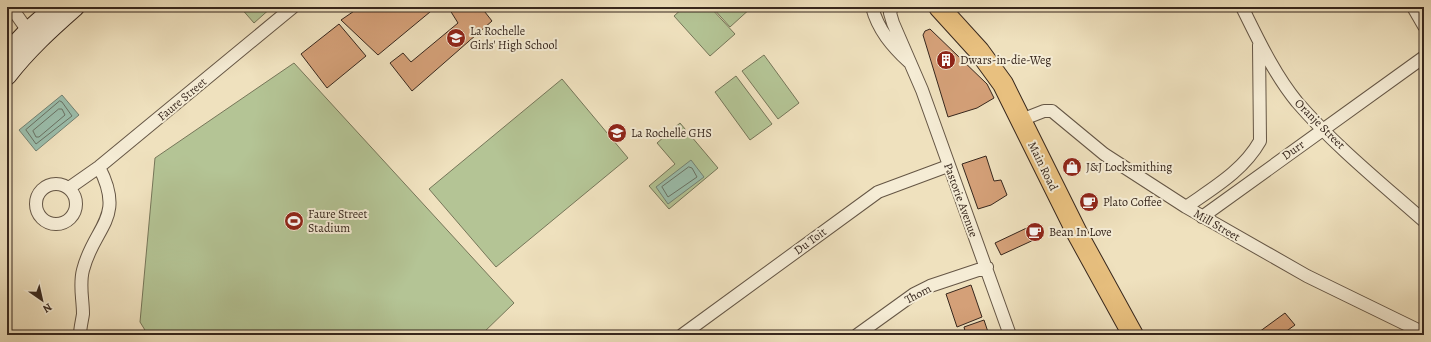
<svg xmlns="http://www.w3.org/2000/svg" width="1431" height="342" font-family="Alegreya,serif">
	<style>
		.green { fill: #b4c495; stroke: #767659 }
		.water { fill: #9bbeac; stroke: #738273 }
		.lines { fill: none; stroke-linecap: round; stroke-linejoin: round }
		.shore { stroke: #697264; stroke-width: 1 }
		.building { fill: #d4a078; stroke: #37271d }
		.street-casing { stroke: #655645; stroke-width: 14 }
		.secondary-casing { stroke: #37271d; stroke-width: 20 }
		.primary-casing { stroke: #37271d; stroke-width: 22 }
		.street { stroke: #f5ecd5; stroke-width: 12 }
		.secondary { stroke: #f5ecd5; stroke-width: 18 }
		.primary { stroke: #e8c07f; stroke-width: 20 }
		.labels { text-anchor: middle; stroke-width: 4; stroke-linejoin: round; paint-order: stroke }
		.poi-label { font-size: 12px; fill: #37271d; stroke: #f5ecd5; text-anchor: start }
		.street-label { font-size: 12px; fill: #37271d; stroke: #f5ecd5 }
	</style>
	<rect width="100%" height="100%" fill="#efe1be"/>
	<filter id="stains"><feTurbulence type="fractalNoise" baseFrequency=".005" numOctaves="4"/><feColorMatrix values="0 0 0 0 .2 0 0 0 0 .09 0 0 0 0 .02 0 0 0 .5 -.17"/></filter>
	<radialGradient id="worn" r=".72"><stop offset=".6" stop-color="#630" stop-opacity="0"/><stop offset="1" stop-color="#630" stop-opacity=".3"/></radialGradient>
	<path class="green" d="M 240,7 L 272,7 L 254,23 Z
		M 684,7 L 710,7 L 735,34 L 710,56 L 674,16 Z
		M 712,7 L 752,7 L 730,27 Z
		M 764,55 L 799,103 L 778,119 L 742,71 Z
		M 294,63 L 514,303 L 481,335 L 148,335 L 140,322 L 155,158 Z
		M 736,76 L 772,124 L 750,140 L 715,92 Z
		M 562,79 L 628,158 L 496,267 L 429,189 Z
		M 680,123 L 718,168 L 669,209 L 649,186 L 675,164 L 657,143 Z"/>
	<path class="water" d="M 62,95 L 79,115 L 36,151 L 19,130 Z
		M 691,160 L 704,177 L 668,204 L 656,187 Z"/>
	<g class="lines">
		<path class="shore" d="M 60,101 L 62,102 L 72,116 L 36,144 L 26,130 Z
			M 59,109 L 62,109 L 65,115 L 39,137 L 36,137 L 33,131 Z
			M 689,167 L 692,168 L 697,177 L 668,197 L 662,187 Z"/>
	</g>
	<path class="building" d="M 360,7 L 436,7 L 378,55 L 341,20 Z
		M 448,7 L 481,7 L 492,21 L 412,91 L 390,63 L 403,53 L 411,62 L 458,23 Z
		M 339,24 L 366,56 L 327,88 L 301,54 Z
		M 930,29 L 987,84 L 994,98 L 977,108 L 948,117 L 923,35 L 925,31 Z
		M 986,156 L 994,181 L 1001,180 L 1007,195 L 991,205 L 978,209 L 962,164 Z
		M 1033,225 L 1038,238 L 1001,255 L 995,243 Z
		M 971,285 L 982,317 L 957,327 L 946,294 Z
		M 1285,313 L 1295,325 L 1281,335 L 1262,335 L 1259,332 Z
		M 984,320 L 989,335 L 966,335 L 964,327 Z"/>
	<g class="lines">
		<g class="street-casing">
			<path id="street" d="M 11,7 L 28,31
				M 872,7 C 878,30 892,46 909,62
				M 892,7 L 890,13 L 893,23 L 922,90 L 1010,335
				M 1242,7 C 1258,39 1274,74 1297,102 C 1335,146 1381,183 1424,221
				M 1413,7 L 1424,26
				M 1021,120 L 1044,111 L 1052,111 L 1104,154 L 1186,207 L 1307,276 L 1424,333
				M36 204a20 20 0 1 1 40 0a20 20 0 1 1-40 0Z
				M 69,188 L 99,167 L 293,7
				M 1186,207 C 1213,188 1243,171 1260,141 L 1259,45
				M 1202,217 L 1424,57
				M 80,335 C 80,328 82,321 83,314 C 83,299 79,285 83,270 C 94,226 126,219 99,167
				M 682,335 L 878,192 L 948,166
				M 857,335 L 914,294 L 930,286 L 987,267"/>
		</g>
		<g class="secondary-casing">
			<path id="secondary" d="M 7,53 L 28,31 L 55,7
				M 7,76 C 27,50 50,29 75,7"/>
		</g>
		<g class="primary-casing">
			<path id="primary" d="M 939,7 L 979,51 L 1003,84 L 1078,235 L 1133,335"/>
		</g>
		<use href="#street" class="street"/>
		<use href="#secondary" class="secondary"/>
		<use href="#primary" class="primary"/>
	</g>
	<defs>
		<g id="school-disc" transform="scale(1)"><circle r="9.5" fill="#8f2418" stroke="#f5ecd5"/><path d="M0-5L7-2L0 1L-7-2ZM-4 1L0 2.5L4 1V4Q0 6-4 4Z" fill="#fff"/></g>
		<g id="building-disc" transform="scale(1)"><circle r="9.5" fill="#8f2418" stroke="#f5ecd5"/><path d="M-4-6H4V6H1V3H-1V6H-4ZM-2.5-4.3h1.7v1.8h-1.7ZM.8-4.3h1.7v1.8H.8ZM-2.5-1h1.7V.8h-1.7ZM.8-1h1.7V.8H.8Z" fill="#fff"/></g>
		<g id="shop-disc" transform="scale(1)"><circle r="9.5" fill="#8f2418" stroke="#f5ecd5"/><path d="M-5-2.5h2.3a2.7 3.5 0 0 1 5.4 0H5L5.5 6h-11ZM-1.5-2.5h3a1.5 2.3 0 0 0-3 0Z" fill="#fff"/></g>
		<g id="cafe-disc" transform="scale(1)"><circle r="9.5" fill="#8f2418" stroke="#f5ecd5"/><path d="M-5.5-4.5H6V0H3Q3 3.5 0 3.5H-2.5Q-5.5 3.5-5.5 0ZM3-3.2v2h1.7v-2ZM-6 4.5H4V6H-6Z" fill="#fff"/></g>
		<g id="stadium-disc" transform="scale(1)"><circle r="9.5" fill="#8f2418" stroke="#f5ecd5"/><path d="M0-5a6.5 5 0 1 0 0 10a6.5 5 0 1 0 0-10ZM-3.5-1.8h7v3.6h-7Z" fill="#fff"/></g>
	</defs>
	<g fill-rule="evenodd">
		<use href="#school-disc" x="456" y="38"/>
		<use href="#building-disc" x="946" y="60"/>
		<use href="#school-disc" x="617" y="133"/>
		<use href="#shop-disc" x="1072" y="167"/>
		<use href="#cafe-disc" x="1089" y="202"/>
		<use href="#stadium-disc" x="294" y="221"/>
		<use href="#cafe-disc" x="1035" y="232"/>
	</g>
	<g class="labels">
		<g class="poi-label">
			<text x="470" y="35">La Rochelle<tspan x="470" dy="14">Girls' High School</tspan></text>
			<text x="960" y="64">Dwars-in-die-Weg</text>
			<text x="631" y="137">La Rochelle GHS</text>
			<text x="1086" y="171">J&amp;J Locksmithing</text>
			<text x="1103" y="206">Plato Coffee</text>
			<text x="308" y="218">Faure Street<tspan x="308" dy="14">Stadium</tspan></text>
			<text x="1049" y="236">Bean In Love</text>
		</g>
		<g class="street-label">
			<text transform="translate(182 99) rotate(-40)" y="4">Faure Street</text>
			<text transform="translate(1320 124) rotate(45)" y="4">Oranje Street</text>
			<text transform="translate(1293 150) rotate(-36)" y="4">Durr</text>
			<text transform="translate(1043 166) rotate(64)" y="4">Main Road</text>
			<text transform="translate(961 200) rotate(70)" y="4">Pastorie Avenue</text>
			<text transform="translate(1217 225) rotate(30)" y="4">Mill Street</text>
			<text transform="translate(810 241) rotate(-36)" y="4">Du Toit</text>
			<text transform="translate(918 294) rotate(-28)" y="4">Thom</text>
		</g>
	</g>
	<rect width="1431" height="342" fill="none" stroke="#efe1be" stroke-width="24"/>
	<rect x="8" y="8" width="1415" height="326" fill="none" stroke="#37271d" stroke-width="2"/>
	<rect x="12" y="12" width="1407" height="318" fill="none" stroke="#37271d"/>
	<g transform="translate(42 300) rotate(146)" stroke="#f5ecd5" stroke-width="3" paint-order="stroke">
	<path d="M0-3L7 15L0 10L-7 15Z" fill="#37271d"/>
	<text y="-6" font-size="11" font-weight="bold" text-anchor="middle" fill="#37271d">N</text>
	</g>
	<rect width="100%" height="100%" filter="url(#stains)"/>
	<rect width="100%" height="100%" fill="url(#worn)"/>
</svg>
